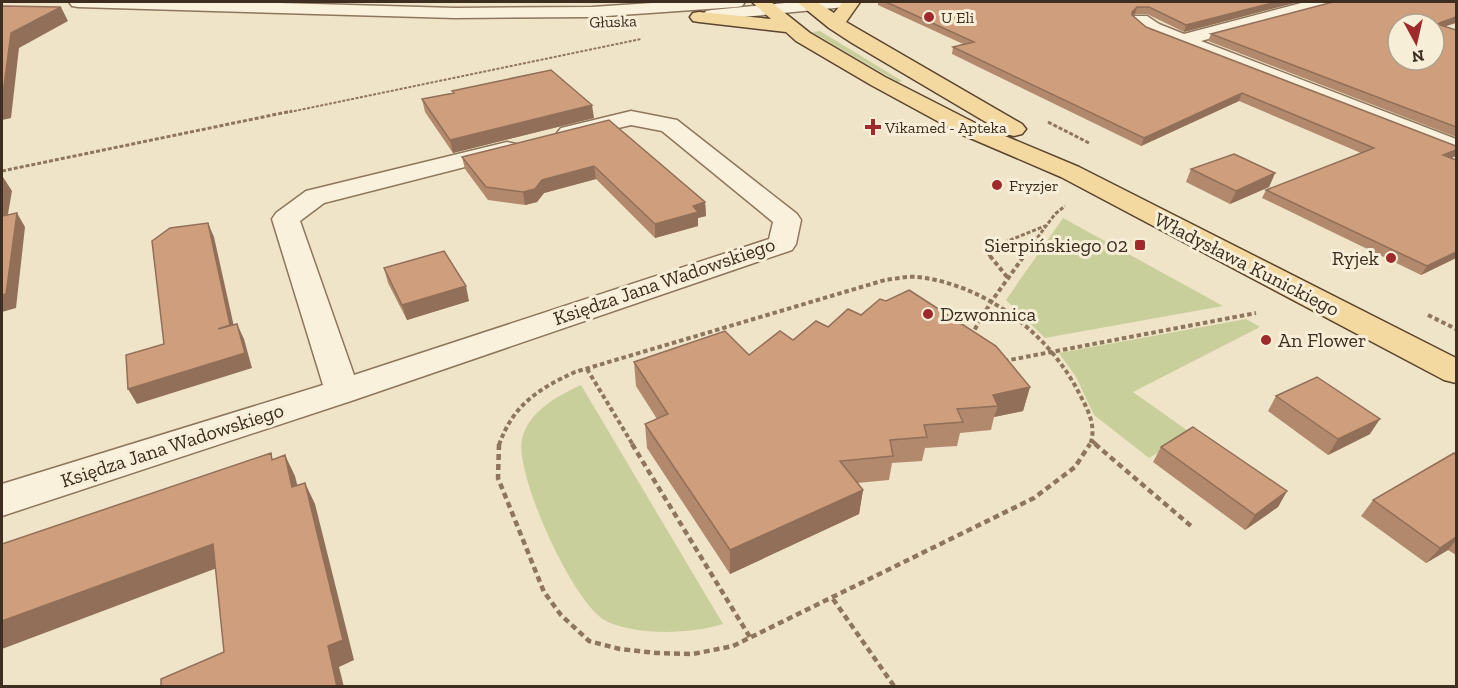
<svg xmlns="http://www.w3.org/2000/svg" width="1458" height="688" font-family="'Zilla Slab',serif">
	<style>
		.green { fill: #c9cf9b }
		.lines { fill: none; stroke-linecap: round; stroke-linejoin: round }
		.minor-casing { stroke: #8d765c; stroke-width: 3 }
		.major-casing { stroke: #5b4430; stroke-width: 3 }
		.path-far3 { stroke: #8d765c; stroke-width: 2; stroke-dasharray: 3 1.5; stroke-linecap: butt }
		.path-far2 { stroke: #8d765c; stroke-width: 3; stroke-dasharray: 4 2; stroke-linecap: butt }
		.path-far1 { stroke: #8d765c; stroke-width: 4; stroke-dasharray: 4.5 3; stroke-linecap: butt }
		.path { stroke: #8d765c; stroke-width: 4.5; stroke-dasharray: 6 4; stroke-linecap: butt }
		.minor { fill: #faf1dc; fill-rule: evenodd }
		.major { fill: #f3d9a0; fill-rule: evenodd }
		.wall { fill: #b2896c }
		.shaded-wall { fill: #916f58 }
		.building { fill: #cf9f7d; stroke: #916f58; stroke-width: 1.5; fill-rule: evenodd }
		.poi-dot { fill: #9e2a2b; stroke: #f7eed8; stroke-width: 2 }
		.labels { text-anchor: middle; stroke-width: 6; stroke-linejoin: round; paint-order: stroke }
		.far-poi-label { font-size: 16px; fill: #3d2e20; stroke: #f7eed8; text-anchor: start }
		.far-street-label { font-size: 16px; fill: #3d2e20; stroke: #f7eed8 }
		.poi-label { font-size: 20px; fill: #3d2e20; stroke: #f7eed8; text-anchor: end }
		.street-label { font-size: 20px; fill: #3d2e20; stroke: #f7eed8 }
	</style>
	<rect width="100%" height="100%" fill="#f0e4c8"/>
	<path class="green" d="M 820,31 L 902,81 L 898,82 L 812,32 Z
		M 1063,218 L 1223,306 L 1045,338 L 1006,300 Z
		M 1246,319 L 1260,327 L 1133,392 L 1191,433 L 1149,458 L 1094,415 L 1076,377 L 1059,353 Z
		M 581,385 L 723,624 C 691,634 637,636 606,621 C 573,604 514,473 522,439 C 529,411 557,396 581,385 Z"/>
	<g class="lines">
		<g class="minor-casing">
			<path id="minor" d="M 69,2 L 242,2 L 455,8 L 592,7 L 667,2 L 745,2 L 742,6 L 736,7 L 592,17 L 455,18 L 78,7 L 72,6 Z
				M 796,2 L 854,2 L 851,6 L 845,7 L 712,20 L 706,19 L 703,15 L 706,11 L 712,10 Z
				M 1305,2 L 1332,2 L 1329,6 L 1201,41 L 1456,139 L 1456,154 L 1145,32 L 1132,20 L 1135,16 L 1147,16 L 1159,24 L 1184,34 Z
				M 631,111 L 677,120 L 797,214 L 801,220 L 796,244 L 792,250 L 354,400 L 2,516 L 2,484 L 323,385 L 272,219 L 276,213 L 306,191 L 507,142 L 516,144 L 519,149 L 516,154 L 324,203 L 300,221 L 354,375 L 769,239 L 773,222 L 662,131 L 631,125 L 569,140 L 561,138 L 557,133 L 561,128 Z"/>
		</g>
		<g class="major-casing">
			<path id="major" d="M 752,2 L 771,2 L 810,33 L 885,77 L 979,125 L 1079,167 L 1456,358 L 1456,383 L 1444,380 L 1061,177 L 963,135 L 871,85 L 796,41 L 786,32 L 699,22 L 693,21 L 690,17 L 693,13 L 699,12 L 771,19 Z
				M 797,2 L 817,2 L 834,13 L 843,2 L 860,2 L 846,22 L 1022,124 L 1026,129 L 1022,134 L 1014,136 L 1006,134 L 852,43 L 829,28 Z"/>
		</g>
		<path class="path-far3" d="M 285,113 L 641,39"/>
		<path class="path-far2" d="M 1048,122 L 1089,143
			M 2,171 L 292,111
			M 991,257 L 985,250 L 1045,226
			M 1023,257 L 1055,214 L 1065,206"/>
		<path class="path-far1" d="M 990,256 L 1008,278
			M 1428,315 L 1456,329
			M 974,335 L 972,334 L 991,302 L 1024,256
			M 1004,361 L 1256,313
			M 587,369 L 633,445
			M 1092,441 L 1097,445
			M 499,445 C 513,405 538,389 575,372 L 885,280 C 895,279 907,276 917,277 C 985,284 1049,334 1079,393 C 1088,410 1097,426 1090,445"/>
		<path class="path" d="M 499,444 L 498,478 L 544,592 L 561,615 L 589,641 L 620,649 L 656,653 L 693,654 L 733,646 L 1034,498 L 1075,467 L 1090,444
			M 632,444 L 751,639
			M 1095,444 L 1191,526
			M 833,599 L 894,686"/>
		<use href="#minor" class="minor"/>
		<use href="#major" class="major"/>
	</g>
	<path class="wall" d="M 878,2 L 1298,2 L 1184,32 L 1147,14 L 1135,14 L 1133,16 L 1146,27 L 1456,156 L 1451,158 L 1456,160 L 1456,258 L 1421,275 L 1262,198 L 1266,190 L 1361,153 L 1239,101 L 1141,146 L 952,54 L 953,47 L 963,44 L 878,5 Z
		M 1446,27 L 1456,30 L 1456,137 L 1208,41 L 1211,34 Z
		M 452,91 L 594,118 L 453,153 L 425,112 L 422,99 L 453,93 Z
		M 609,120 L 705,202 L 706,216 L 698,218 L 698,226 L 655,238 L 596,179 L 544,193 L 537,202 L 525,205 L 488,200 L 465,169 L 462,157 Z
		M 1191,169 L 1275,173 L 1269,187 L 1230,204 L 1186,182 Z
		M 384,268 L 469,301 L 407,320 L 388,283 Z
		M 861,315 L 1030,387 L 1023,411 L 994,417 L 991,430 L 960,433 L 957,446 L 925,448 L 922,461 L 892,463 L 889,480 L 857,483 L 863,490 L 859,514 L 730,574 L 647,448 L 645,424 L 657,419 L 636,386 L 634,362 L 749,355 Z
		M 1276,396 L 1370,434 L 1328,455 L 1268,411 Z
		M 1161,447 L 1287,491 L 1278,507 L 1245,530 L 1153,462 Z
		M 1456,455 L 1456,555 L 1448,550 L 1426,563 L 1361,516 L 1373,500 Z"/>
	<path class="shaded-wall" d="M 1276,2 L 1298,2 L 1184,32 L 1186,25 Z
		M 61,7 L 68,21 L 19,48 L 11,118 L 2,120 L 2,101 L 11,33 Z
		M 1137,7 L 1135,14 L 1130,19 L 1132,12 Z
		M 1456,17 L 1456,23 L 1434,30 L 1437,24 Z
		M 1242,93 L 1239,101 L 1141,146 L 1144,138 Z
		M 592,105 L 594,118 L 453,153 L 450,140 Z
		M 1456,150 L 1456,156 L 1439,163 L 1443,155 Z
		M 594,166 L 596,179 L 544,193 L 537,202 L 525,205 L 523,192 L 542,180 Z
		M 1275,173 L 1269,187 L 1230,204 L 1236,191 Z
		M 3,177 L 12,191 L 5,231 L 2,226 L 2,187 Z
		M 705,202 L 706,216 L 698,218 L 698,226 L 655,238 L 655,224 L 693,206 Z
		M 17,213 L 25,227 L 16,308 L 2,312 L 2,295 Z
		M 208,223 L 214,237 L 237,340 L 218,329 Z
		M 1456,252 L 1456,258 L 1421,275 L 1427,266 Z
		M 466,286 L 469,301 L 407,320 L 402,305 Z
		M 237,324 L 244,339 L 252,368 L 137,404 L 128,389 Z
		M 1030,387 L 1023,411 L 994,417 L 998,406 L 993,395 Z
		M 1380,419 L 1370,434 L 1328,455 L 1338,439 Z
		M 285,455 L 295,476 L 303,508 L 292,487 Z
		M 305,483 L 315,504 L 354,660 L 339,667 L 344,687 L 337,687 L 328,646 Z
		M 863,490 L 859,514 L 730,574 L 730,550 Z
		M 1287,491 L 1278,507 L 1245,530 L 1255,515 Z
		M 1456,537 L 1456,540 L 1448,550 L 1426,563 L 1440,548 Z
		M 213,544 L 225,565 L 2,649 L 2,621 Z"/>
	<path class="building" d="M 886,2 L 1276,2 L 1186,25 L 1149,7 L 1137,7 L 1132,12 L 1132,15 L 1146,27 L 1456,146 L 1456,150 L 1443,155 L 1456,160 L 1456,252 L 1427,266 L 1266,190 L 1374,148 L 1242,93 L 1144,138 L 953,47 L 974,42 Z
		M 1333,2 L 1456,2 L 1456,17 L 1437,24 L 1456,30 L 1456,127 L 1211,34 ZM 1398,24 L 1434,24 L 1434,60 L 1398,60 Z
		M 2,6 L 61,7 L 11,33 L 2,101 Z
		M 551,70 L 592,105 L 450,140 L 422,99 L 454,93 L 452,91 Z
		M 609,120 L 705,202 L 693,206 L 698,212 L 655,224 L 594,166 L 542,180 L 535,189 L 523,192 L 486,187 L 462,157 Z
		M 1234,154 L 1275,173 L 1236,191 L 1191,169 Z
		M 17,213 L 6,294 L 2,295 L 2,216 Z
		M 208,223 L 230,325 L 218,329 L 237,324 L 245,353 L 128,389 L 126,355 L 164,344 L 152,241 L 170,228 Z
		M 444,251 L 466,286 L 402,305 L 384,268 Z
		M 909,290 L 996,346 L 1030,387 L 993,395 L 998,406 L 957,409 L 963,422 L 924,425 L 927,437 L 890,440 L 893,456 L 840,461 L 863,490 L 730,550 L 645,424 L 668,414 L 634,362 L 725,331 L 749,355 L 780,331 L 793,340 L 816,321 L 828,327 L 848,309 L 861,315 L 880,299 L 886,301 Z
		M 1317,377 L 1380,419 L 1338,439 L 1276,396 Z
		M 1193,427 L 1287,491 L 1255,515 L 1161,447 Z
		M 271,453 L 272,460 L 285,455 L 292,487 L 305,483 L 343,640 L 328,646 L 337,687 L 161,687 L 161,679 L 224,652 L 213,544 L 2,621 L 2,544 Z
		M 1454,453 L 1456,455 L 1456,537 L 1440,548 L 1373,500 Z"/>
	<g class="poi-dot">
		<circle cx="929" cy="17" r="6"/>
		<path d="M870 118h6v6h6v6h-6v6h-6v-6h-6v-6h6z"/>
		<circle cx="997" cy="185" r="6"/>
		<rect x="1134" y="239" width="12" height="12" rx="3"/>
		<circle cx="1391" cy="258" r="6"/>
		<circle cx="928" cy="314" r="6"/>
		<circle cx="1266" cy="340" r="6"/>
	</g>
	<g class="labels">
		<g class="far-poi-label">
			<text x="941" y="23">U Eli</text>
			<text x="885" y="133">Vikamed - Apteka</text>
			<text x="1009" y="191">Fryzjer</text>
		</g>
		<g class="far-street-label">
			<text transform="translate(613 21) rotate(-2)" y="6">Głuska</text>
		</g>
		<g class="poi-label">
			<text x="1128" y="252">Sierpińskiego 02</text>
			<text x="1379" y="265">Ryjek</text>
			<text x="940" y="321" text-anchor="start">Dzwonnica</text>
			<text x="1278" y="347" text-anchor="start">An Flower</text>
		</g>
		<g class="street-label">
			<text transform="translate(1247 264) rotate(27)" y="7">Władysława Kunickiego</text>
			<text transform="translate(664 281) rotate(-19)" y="7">Księdza Jana Wadowskiego</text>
			<text transform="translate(172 445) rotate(-18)" y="7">Księdza Jana Wadowskiego</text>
		</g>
	</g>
	<rect width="1458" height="688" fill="none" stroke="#3d2e20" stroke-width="6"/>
	<g transform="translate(1416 42) rotate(172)"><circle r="28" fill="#f7eed8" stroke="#ada18e" stroke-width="1.5"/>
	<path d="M0-4.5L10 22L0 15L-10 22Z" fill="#9e2a2b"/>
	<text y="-9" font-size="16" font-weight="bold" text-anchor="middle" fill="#3d2e20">N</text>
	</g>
</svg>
